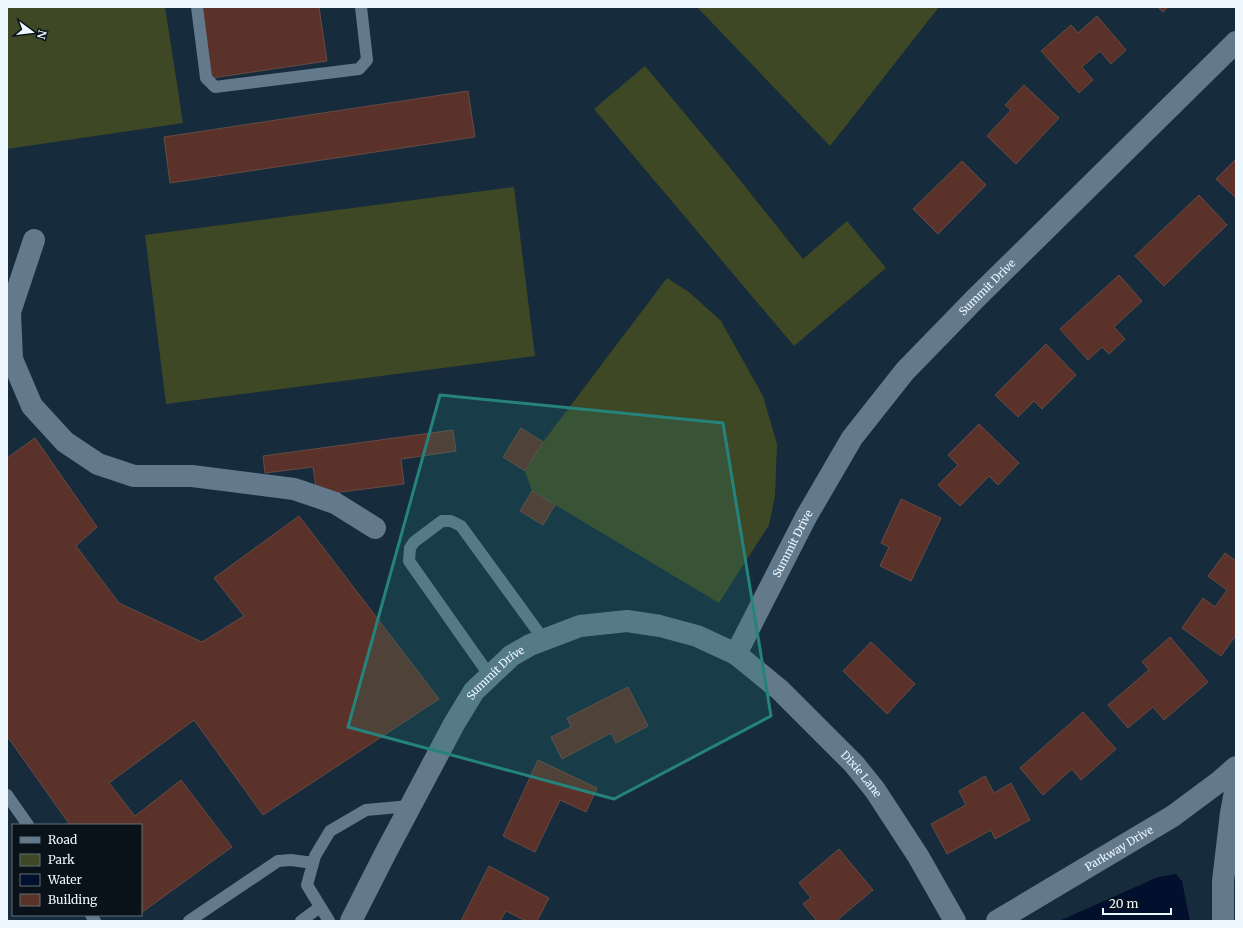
<svg xmlns="http://www.w3.org/2000/svg" width="1243" height="928" font-family="Merriweather,serif">
	<style>
		.green { fill: #3e4824 }
		.water { fill: #02102d }
		.building { fill: #5b3229; stroke: #674b44 }
		.lines { fill: none; stroke-linecap: round; stroke-linejoin: round }
		.lane { stroke: #627a8c; stroke-width: 12 }
		.street { stroke: #627a8c; stroke-width: 22 }
		.marked { fill: #25837c; fill-opacity: 0.2; stroke: #25837c; stroke-width: 3; stroke-linejoin: round }
		.labels { text-anchor: middle; stroke-width: 3; stroke-linejoin: round; paint-order: stroke }
		.street-label { font-size: 11px; fill: #ecf7ff; stroke: #091219 }
	</style>
	<rect width="100%" height="100%" fill="#162b3b"/>
	<path class="green" d="M 7,7 L 165,7 L 183,123 L 7,149 Z
		M 697,7 L 939,7 L 830,146 Z
		M 645,66 L 727,164 L 803,259 L 847,221 L 886,268 L 794,346 L 594,109 Z
		M 514,187 L 535,356 L 166,404 L 145,235 Z
		M 667,278 L 689,292 L 721,321 L 763,396 L 777,444 L 775,496 L 769,525 L 719,603 L 532,491 L 525,471 L 543,442 Z"/>
	<path class="water" d="M 1176,874 L 1182,881 L 1190,921 L 1059,921 L 1158,877 Z"/>
	<path class="building" d="M 202,7 L 319,7 L 327,61 L 212,78 Z
		M 1158,7 L 1168,7 L 1163,12 Z
		M 1097,16 L 1126,50 L 1111,64 L 1100,51 L 1082,67 L 1093,80 L 1079,93 L 1041,51 L 1071,25 L 1078,33 Z
		M 1024,85 L 1059,118 L 1016,164 L 987,136 L 1011,110 L 1005,105 Z
		M 468,91 L 475,137 L 170,183 L 164,137 Z
		M 1236,159 L 1236,198 L 1216,179 Z
		M 962,161 L 986,185 L 938,234 L 913,209 Z
		M 1199,195 L 1227,225 L 1164,286 L 1135,256 Z
		M 1119,275 L 1142,301 L 1114,327 L 1125,339 L 1109,354 L 1102,347 L 1088,360 L 1060,329 Z
		M 1046,344 L 1076,375 L 1042,409 L 1034,401 L 1018,417 L 995,395 Z
		M 979,424 L 1019,463 L 998,485 L 989,476 L 960,506 L 938,485 L 958,465 L 948,455 Z
		M 521,428 L 543,442 L 525,471 L 503,457 Z
		M 453,430 L 456,451 L 401,459 L 404,484 L 317,495 L 313,467 L 265,473 L 263,456 Z
		M 35,438 L 97,527 L 76,546 L 119,603 L 202,642 L 244,616 L 214,578 L 299,516 L 439,699 L 263,815 L 194,720 L 109,783 L 135,816 L 181,780 L 232,847 L 141,913 L 141,825 L 70,825 L 7,736 L 7,458 Z
		M 532,491 L 555,505 L 543,525 L 520,511 Z
		M 901,499 L 941,518 L 911,581 L 880,566 L 889,547 L 881,543 Z
		M 1225,553 L 1236,561 L 1236,635 L 1221,656 L 1182,628 L 1203,598 L 1215,607 L 1227,590 L 1208,576 Z
		M 1170,637 L 1208,682 L 1164,720 L 1153,707 L 1128,728 L 1108,705 L 1149,670 L 1142,662 Z
		M 871,642 L 915,684 L 887,714 L 843,671 Z
		M 628,687 L 648,726 L 616,743 L 611,733 L 562,759 L 551,737 L 571,727 L 567,718 Z
		M 1083,712 L 1116,749 L 1081,780 L 1072,769 L 1043,795 L 1020,768 Z
		M 538,760 L 597,788 L 586,812 L 560,800 L 535,852 L 503,836 Z
		M 985,776 L 994,793 L 1011,783 L 1030,820 L 995,839 L 991,830 L 947,854 L 931,824 L 966,805 L 959,791 Z
		M 839,849 L 873,890 L 836,921 L 817,921 L 803,904 L 811,898 L 799,883 Z
		M 489,866 L 549,898 L 537,921 L 526,921 L 506,911 L 500,921 L 461,921 Z"/>
	<g class="lines">
		<path class="lane" d="M 197,7 L 206,78 L 215,87 L 359,69 L 367,60 L 361,7
			M 490,676 L 409,561 L 410,548 L 414,542 L 442,521 L 451,521 L 461,526 L 544,640
			M 7,795 L 28,825
			M 91,915 L 95,921
			M 189,921 L 278,861 L 291,860 L 313,863
			M 301,921 L 320,907
			M 329,921 L 307,885 L 315,856 L 330,831 L 366,810 L 410,806"/>
		<g class="street">
			<path d="M 34,240 L 10,312 L 12,359 L 32,406 L 65,442 L 98,464 L 134,476 L 192,476 L 294,489 L 335,503 L 375,528"/>
			<path id="s1" d="M 736,654 L 806,517 L 852,438 L 905,371 L 976,298 L 1236,42"/>
			<path id="s2" d="M 351,921 L 386,852 L 454,724 L 474,691 L 511,656 L 530,645 L 580,626 L 627,621 L 660,626 L 697,636 L 736,654 L 780,690 L 854,764 L 875,790 L 918,856 L 955,921"/>
			<path id="s3" d="M 997,921 L 1173,816 L 1220,781 L 1236,767"/>
			<path d="M 1223,921 L 1223,881 L 1231,813 L 1236,786"/>
		</g>
	</g>
	<path class="marked" d="M 440,395 L 723,423 L 771,716 L 614,799 L 348,727 Z"/>
	<g class="labels">
		<g class="street-label">
			<text dy="4" stroke="none"><textPath href="#s1" startOffset="448">Summit Drive</textPath></text>
			<text dy="4" stroke="none"><textPath href="#s1" startOffset="124">Summit Drive</textPath></text>
			<text dy="4" stroke="none"><textPath href="#s2" startOffset="289">Summit Drive</textPath></text>
			<text dy="4" stroke="none"><textPath href="#s2" startOffset="723">Dixie Lane</textPath></text>
			<text dy="4" stroke="none"><textPath href="#s3" startOffset="142">Parkway Drive</textPath></text>
		</g>
	</g>
	<rect width="1243" height="928" fill="none" stroke="#ecf7ff" stroke-width="16"/>
	<rect x="12" y="824" width="130" height="92" fill="#091219" stroke="#646e75"/>
	<rect x="20" y="837" width="20" height="6" fill="#627a8c" stroke="#646e75"/>
	<text x="48" y="844" font-size="12" fill="#ecf7ff">Road</text>
	<rect x="20" y="854" width="20" height="12" fill="#3e4824" stroke="#646e75"/>
	<text x="48" y="864" font-size="12" fill="#ecf7ff">Park</text>
	<rect x="20" y="874" width="20" height="12" fill="#02102d" stroke="#646e75"/>
	<text x="48" y="884" font-size="12" fill="#ecf7ff">Water</text>
	<rect x="20" y="894" width="20" height="12" fill="#5b3229" stroke="#646e75"/>
	<text x="48" y="904" font-size="12" fill="#ecf7ff">Building</text>
	<g transform="translate(32 32) rotate(105)" stroke="#091219" stroke-width="3" paint-order="stroke">
	<path d="M0-3L7 15L0 10L-7 15Z" fill="#ecf7ff"/>
	<text y="-6" font-size="11" font-weight="bold" text-anchor="middle" fill="#ecf7ff">N</text>
	</g>
	<path d="M1103 908v6h68v-6" fill="none" stroke="#ecf7ff" stroke-width="2"/>
	<text x="1109" y="908" font-size="12" fill="#ecf7ff" stroke="#091219" stroke-width="3" paint-order="stroke">20 m</text>
</svg>
